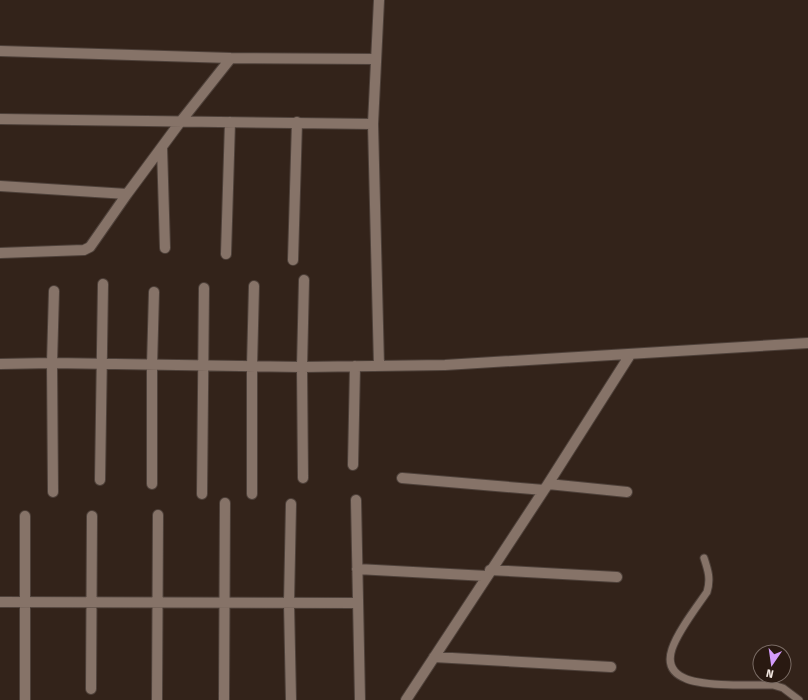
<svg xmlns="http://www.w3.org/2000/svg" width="808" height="700" font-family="'Fira Sans',sans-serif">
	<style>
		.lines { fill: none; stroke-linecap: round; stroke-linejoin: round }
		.service-casing { stroke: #4e413a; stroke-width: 9 }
		.minor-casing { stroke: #4e413a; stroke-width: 12 }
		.service { stroke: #867368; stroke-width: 7 }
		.minor { stroke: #867368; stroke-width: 10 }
	</style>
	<rect width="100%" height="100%" fill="#33231a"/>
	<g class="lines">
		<g class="service-casing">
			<path id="service" d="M 704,558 C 708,570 711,579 707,592 C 696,608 678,631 672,649 C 660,685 711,684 733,685 C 746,685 760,685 773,685 L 783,688 L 799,700"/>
		</g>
		<g class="minor-casing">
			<path id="minor" d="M 379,0 L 373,124 L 379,366
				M 0,51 L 231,58 L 376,59
				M 0,119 L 373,124
				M 162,147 L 165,248
				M 0,186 L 127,194
				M 0,253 L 84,250 L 90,247 L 127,194 L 181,121 L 231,58
				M 226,254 L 230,122
				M 293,260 L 297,122
				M 0,364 L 52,363 L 302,367 L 445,365 L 808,343
				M 353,465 L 355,366
				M 303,478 L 302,367 L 304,280
				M 402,478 L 544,490
				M 100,480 L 103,284
				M 152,484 L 152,366 L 154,292
				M 548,484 L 627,492
				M 53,492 L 52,363 L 54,291
				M 202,494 L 204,288
				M 252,494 L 252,366 L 254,286
				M 356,500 L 360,700
				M 25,516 L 25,700
				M 357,569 L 487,576
				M 490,570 L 617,577
				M 0,602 L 358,603
				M 434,657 L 611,667
				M 91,689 L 92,516
				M 157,700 L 158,515
				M 224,700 L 225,503
				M 291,700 L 289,603 L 291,504
				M 406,700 L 548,484 L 630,355"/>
		</g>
		<use href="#service" class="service"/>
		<use href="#minor" class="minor"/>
	</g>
	<g transform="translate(772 664) rotate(193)"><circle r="19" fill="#291911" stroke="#7a6c65"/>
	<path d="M0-3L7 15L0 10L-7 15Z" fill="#d49cfc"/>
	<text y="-6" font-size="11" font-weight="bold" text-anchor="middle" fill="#f3e8e2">N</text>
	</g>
</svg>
